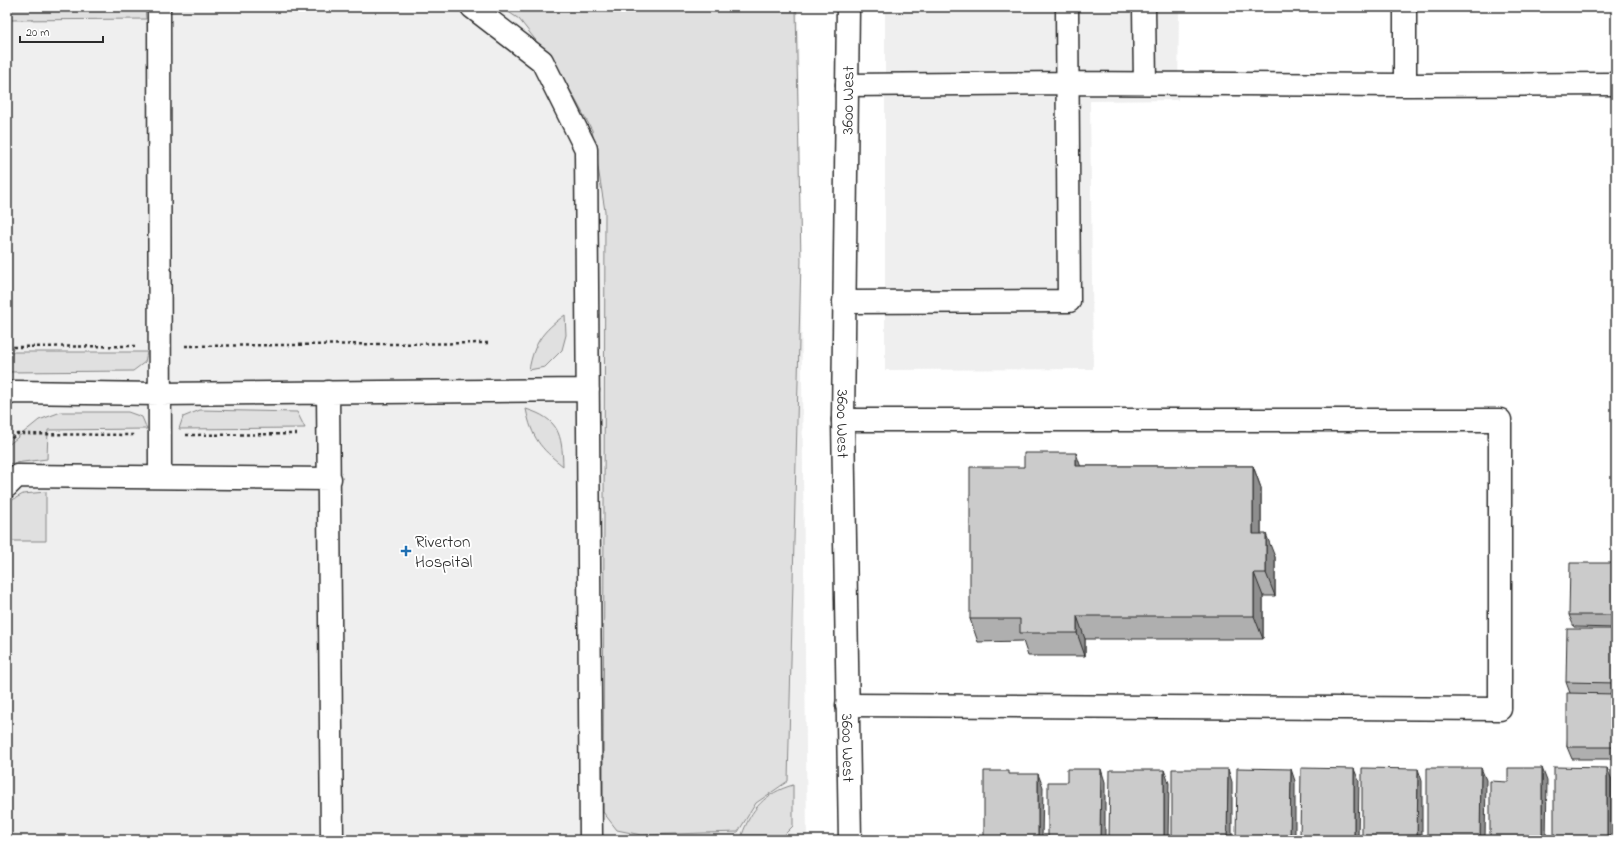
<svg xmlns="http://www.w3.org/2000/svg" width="1623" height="847" font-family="'Indie Flower',sans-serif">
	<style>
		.built { fill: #efefef }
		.green { fill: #e0e0e0; stroke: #868686 }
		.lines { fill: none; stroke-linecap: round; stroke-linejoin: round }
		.minor-casing { stroke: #2b2b2b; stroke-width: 25 }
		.major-casing { stroke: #2b2b2b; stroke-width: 25 }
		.path { stroke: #2b2b2b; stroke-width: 2.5; stroke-dasharray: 3 3; stroke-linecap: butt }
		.minor { stroke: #fff; stroke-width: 22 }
		.major { stroke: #fff; stroke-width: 22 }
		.wall { fill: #afafaf; stroke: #2b2b2b }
		.shaded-wall { fill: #8e8e8e; stroke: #2b2b2b }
		.building { fill: #cbcbcb; stroke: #2b2b2b }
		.poi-dot { fill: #1f6fb2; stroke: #fff; stroke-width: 1.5 }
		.labels { text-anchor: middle; stroke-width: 4; stroke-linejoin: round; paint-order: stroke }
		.street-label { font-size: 17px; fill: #2b2b2b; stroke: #fff }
		.poi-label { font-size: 17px; fill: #2b2b2b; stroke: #fff; text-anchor: start }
	</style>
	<rect width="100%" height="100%" fill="#fff"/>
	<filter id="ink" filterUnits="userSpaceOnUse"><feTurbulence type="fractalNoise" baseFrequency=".025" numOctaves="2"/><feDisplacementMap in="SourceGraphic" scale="8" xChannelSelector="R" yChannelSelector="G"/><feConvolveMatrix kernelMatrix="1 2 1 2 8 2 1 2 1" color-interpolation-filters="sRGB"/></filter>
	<g filter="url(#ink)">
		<path class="built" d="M 7,7 L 798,7 L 807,840 L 7,840 Z
			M 885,7 L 1179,7 L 1178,100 L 1090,101 L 1093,369 L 885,370 Z"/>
		<path class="green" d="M 7,7 L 145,7 L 146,19 L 7,20 Z
			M 501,7 L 796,7 L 801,261 L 788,781 L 756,803 L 738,832 L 641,835 L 617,830 L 603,812 L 605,211 L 592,130 L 559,70 L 519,19 Z
			M 565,315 L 566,335 L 562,350 L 545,367 L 529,370 C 534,342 543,331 565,315 Z
			M 7,352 L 147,352 L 145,362 L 133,371 L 7,372 Z
			M 526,409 C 559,419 562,434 563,466 C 540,448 532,438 526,409 Z
			M 200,410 L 297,412 L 305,428 L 179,429 L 183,417 Z
			M 61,412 L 128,412 L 142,417 L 147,429 L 48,430 L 47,459 L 7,464 L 7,446 L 39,420 Z
			M 46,492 L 46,541 L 7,541 L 7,503 L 23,494 Z
			M 793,785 L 793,826 L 784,835 L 742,835 C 751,809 765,793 793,785 Z"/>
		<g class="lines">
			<g class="minor-casing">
				<path id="minor" d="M 159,7 L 160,477
					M 472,7 L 542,61 L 586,149 L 591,840
					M 1144,7 L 1145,83
					M 847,85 L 1068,83 L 1405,85 L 1405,7
					M 1405,85 L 1616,84
					M 844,302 L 1069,301 L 1067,7
					M 328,392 L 332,840
					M 7,394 L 14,392 L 159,394 L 588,390
					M 843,420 L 1500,420 L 1500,709 L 847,705
					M 7,486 L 17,476 L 330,479"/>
			</g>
			<g class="major-casing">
				<g id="major">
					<path id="s1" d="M 848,7 L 843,420 L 850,840"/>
				</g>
			</g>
			<path class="path" d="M 185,346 L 488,343
				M 7,347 L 135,346
				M 186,435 L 300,434
				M 7,442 L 17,434 L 136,435"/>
			<use href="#minor" class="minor"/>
			<use href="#major" class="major"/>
		</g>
		<path class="wall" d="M 1080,466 L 1253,466 L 1261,488 L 1261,534 L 1275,557 L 1275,596 L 1263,596 L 1263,639 L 1085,639 L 1085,656 L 1028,656 L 1023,641 L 978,642 L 970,619 L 1024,467 Z
			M 1616,563 L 1616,628 L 1574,627 L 1569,615 Z
			M 1616,629 L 1616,759 L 1572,759 L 1567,747 L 1570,693 L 1566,682 Z"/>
		<path class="shaded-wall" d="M 1076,453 L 1084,476 L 1076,466 Z
			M 1253,466 L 1261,488 L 1261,557 L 1253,534 Z
			M 1266,534 L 1275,557 L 1275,596 L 1266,573 Z
			M 1254,573 L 1263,596 L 1263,639 L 1254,616 Z
			M 1077,616 L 1085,639 L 1085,656 L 1077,633 Z
			M 1481,768 L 1486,780 L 1485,840 L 1480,840 Z
			M 1542,768 L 1547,781 L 1546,840 L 1542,840 Z
			M 1607,768 L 1612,780 L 1611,840 L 1607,840 Z
			M 1101,769 L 1105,782 L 1105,840 L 1100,840 Z
			M 1228,769 L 1232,782 L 1232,840 L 1227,840 Z
			M 1291,769 L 1295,781 L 1295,840 L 1290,840 Z
			M 1354,769 L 1359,781 L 1358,840 L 1354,840 Z
			M 1418,769 L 1422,781 L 1422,840 L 1417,840 Z
			M 1164,770 L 1169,783 L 1168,840 L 1164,840 Z
			M 1038,774 L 1043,787 L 1042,840 L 1038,840 Z"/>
		<path class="building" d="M 1024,453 L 1076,453 L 1076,466 L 1253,466 L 1253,534 L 1266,534 L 1266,573 L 1254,573 L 1254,616 L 1077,616 L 1077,633 L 1020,633 L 1020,619 L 970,619 L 970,467 L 1024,467 Z
			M 1570,563 L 1616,563 L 1616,615 L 1569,615 Z
			M 1567,629 L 1616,629 L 1616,683 L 1566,682 Z
			M 1567,693 L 1616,694 L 1616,747 L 1567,747 Z
			M 1554,767 L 1607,768 L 1607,840 L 1554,840 Z
			M 1237,768 L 1291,769 L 1290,840 L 1236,840 Z
			M 1301,768 L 1354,769 L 1354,840 L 1300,840 Z
			M 1362,768 L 1418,769 L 1417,840 L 1362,840 Z
			M 1427,768 L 1481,768 L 1480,840 L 1427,840 Z
			M 1508,768 L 1542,768 L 1542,840 L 1490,840 L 1490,781 L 1508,782 Z
			M 1067,769 L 1101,769 L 1100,840 L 1048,840 L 1048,782 L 1067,782 Z
			M 1172,769 L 1228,769 L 1227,840 L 1172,840 Z
			M 1110,770 L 1164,770 L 1164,840 L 1109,840 Z
			M 984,771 L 1009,771 L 1009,774 L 1038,774 L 1038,840 L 984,840 Z"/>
	</g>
	<path class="poi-dot" d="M404 545h4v4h4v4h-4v4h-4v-4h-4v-4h4z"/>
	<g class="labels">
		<g class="street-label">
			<text transform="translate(847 100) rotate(-89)" y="6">3600 West</text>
			<text dy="6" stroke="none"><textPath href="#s1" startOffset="417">3600 West</textPath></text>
			<text dy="6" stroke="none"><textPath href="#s1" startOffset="741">3600 West</textPath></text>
		</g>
		<g class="poi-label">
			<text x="415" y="547">Riverton<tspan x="415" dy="20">Hospital</tspan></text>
		</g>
	</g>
	<rect width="1623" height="847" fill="none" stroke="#fff" stroke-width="24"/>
	<rect x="12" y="12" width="1599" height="823" fill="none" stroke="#2b2b2b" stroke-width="1.5" filter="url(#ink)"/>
	<path d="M20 36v6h83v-6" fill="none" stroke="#2b2b2b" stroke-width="2"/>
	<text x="26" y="36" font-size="12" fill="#2b2b2b" stroke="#ffffff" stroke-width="3" paint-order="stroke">20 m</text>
</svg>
